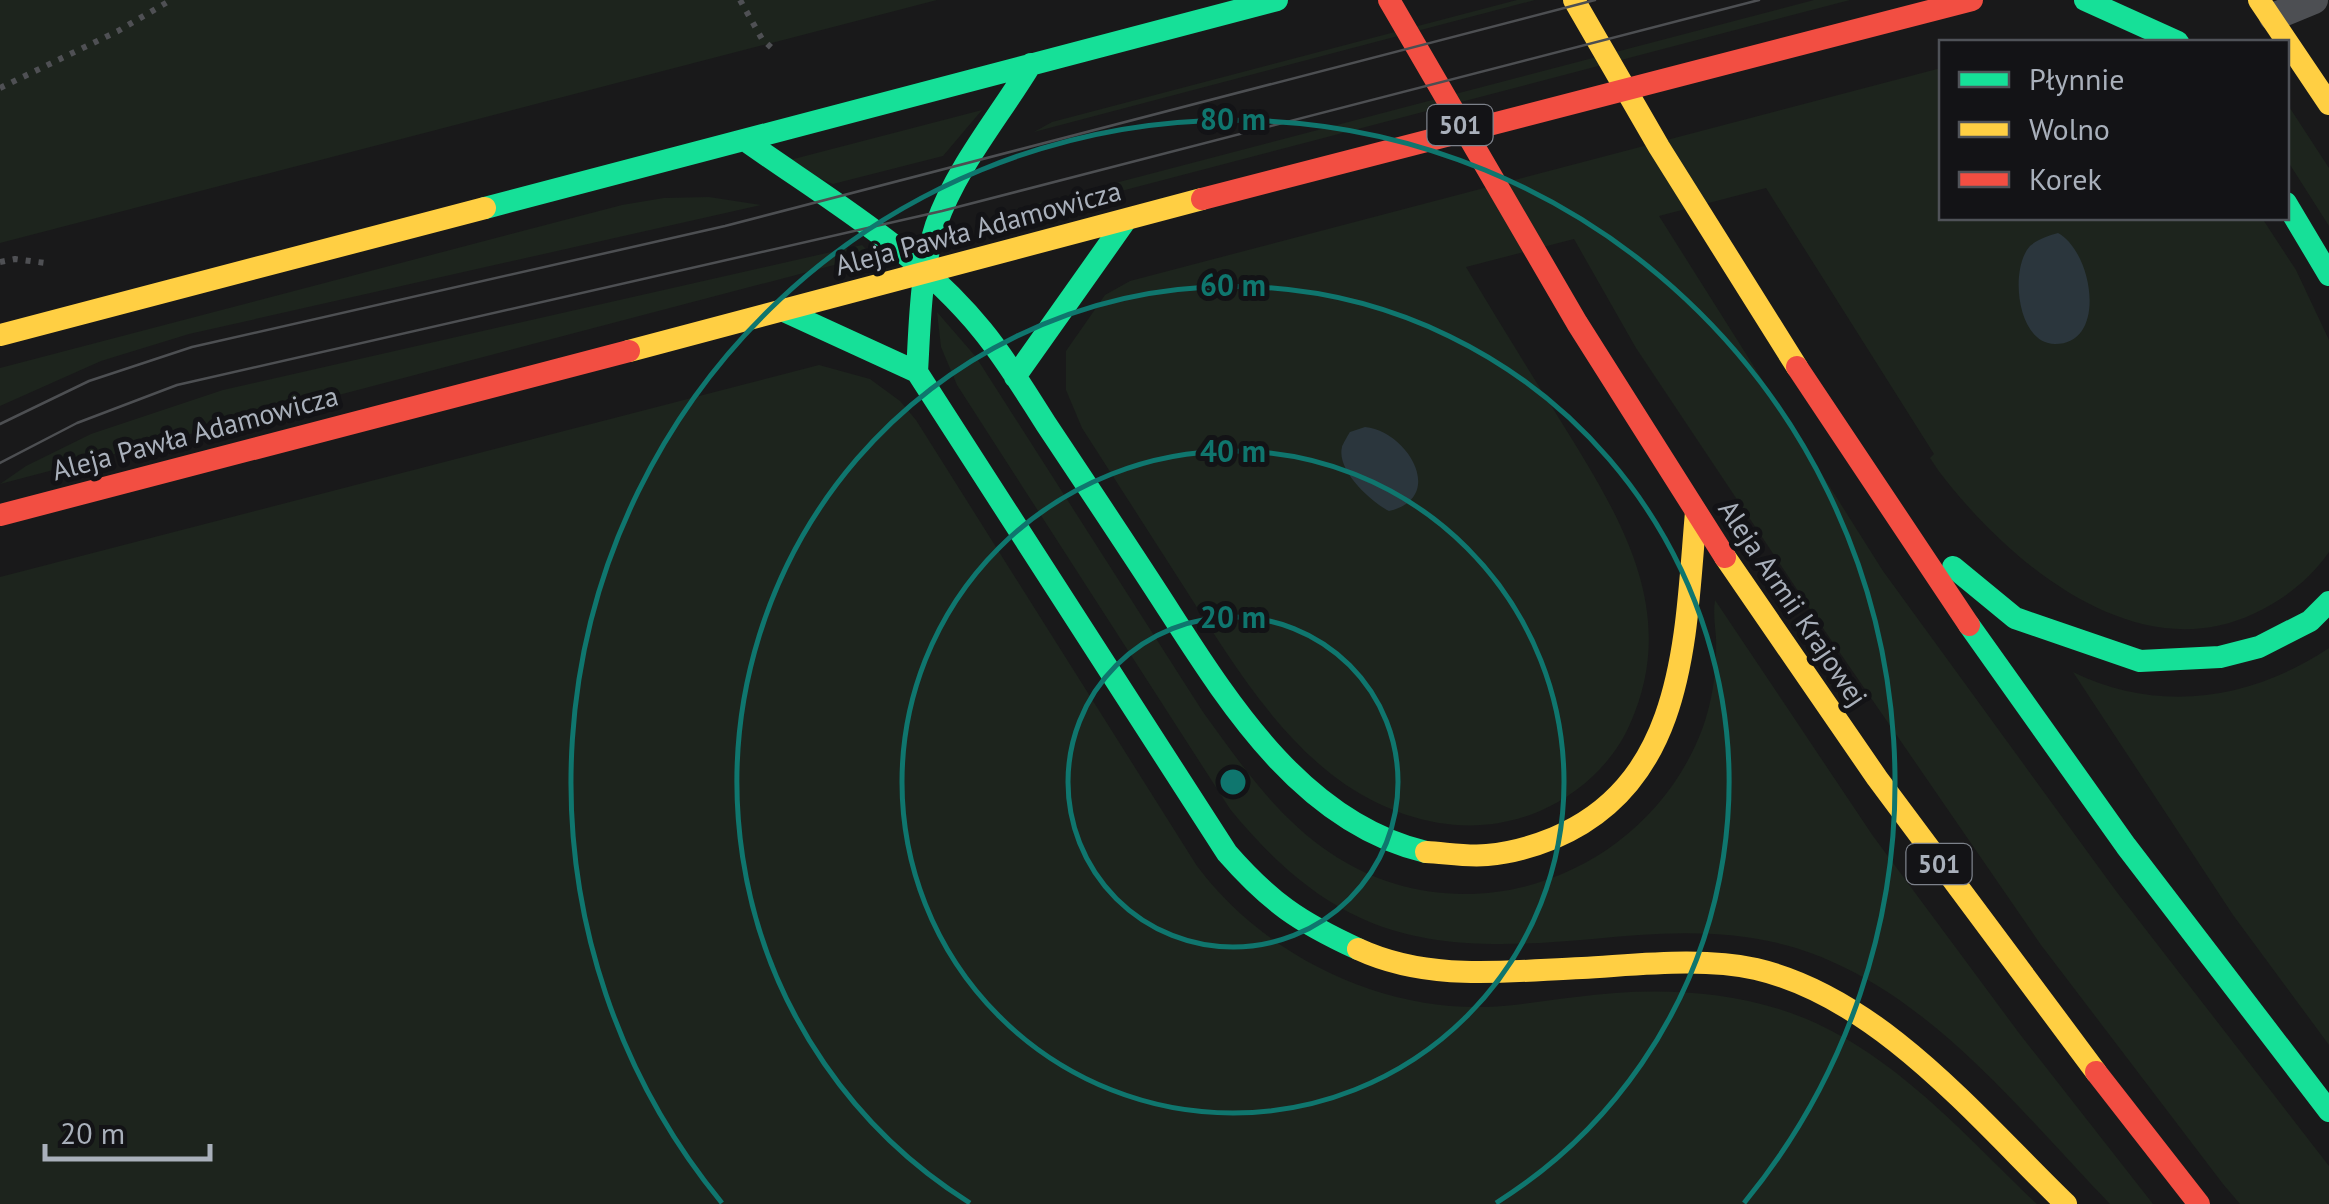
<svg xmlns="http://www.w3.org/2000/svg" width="2329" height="1204" font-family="'PT Sans',sans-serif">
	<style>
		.green { fill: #1d241d }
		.water { fill: #2b363d }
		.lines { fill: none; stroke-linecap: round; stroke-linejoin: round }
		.path { stroke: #4f5054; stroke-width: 6; stroke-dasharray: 5 8; stroke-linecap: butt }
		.lane { stroke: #4d4f53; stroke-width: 28 }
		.fast { stroke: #16e098; stroke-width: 22 }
		.slow { stroke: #ffcf43; stroke-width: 22 }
		.jam { stroke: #f24e42; stroke-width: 22 }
		.tram { stroke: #4d4f52; stroke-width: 2.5 }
		.ring { fill: none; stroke: #0f766e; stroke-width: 5 }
		.labels { text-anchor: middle; stroke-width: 10; stroke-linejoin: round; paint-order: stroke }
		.shield { fill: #131316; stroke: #7c818a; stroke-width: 2.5 }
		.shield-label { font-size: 25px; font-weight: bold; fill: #a9b0bb }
		.street-label { font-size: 28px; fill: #a9b0bb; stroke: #131316 }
		.centre { fill: #0f766e; stroke: #131316; stroke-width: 5 }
		.ring-label { font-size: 30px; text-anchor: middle; font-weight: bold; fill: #0f766e; stroke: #131316; stroke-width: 10; stroke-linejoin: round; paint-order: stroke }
	</style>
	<rect width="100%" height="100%" fill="#19191a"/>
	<path class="green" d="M 0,0 L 937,0 L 0,243 Z
		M 1517,0 L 1535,0 L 1034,132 L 1052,122 Z
		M 1814,0 L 1850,0 L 1022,217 L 1006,219 L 993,215 Z
		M 1941,68 L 1942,218 L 2262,218 L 2296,270 L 2329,340 L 2329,552 C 2309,580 2285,599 2253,614 C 2133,670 2006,560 1938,470 L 1930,458 L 1934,454 L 1766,188 L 1659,216 L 1883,571 L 2116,891 L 2329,1166 L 2329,1204 L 2240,1204 L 2223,1184 L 2041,945 L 1816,618 L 1636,348 L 1574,239 L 1466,267 C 1496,317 1526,366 1557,415 C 1616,511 1682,608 1630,724 C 1613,763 1579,794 1540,811 C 1474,839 1405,824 1346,785 C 1276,737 1229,657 1184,587 C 1150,534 1116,481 1082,428 L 1066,390 L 1066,351 L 1105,295 L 1130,281 Z
		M 2286,102 L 2329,168 L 2329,226 L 2287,160 Z
		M 982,110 L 943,156 L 833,184 L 782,162 Z
		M 709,197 L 761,205 L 189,334 L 101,361 L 0,406 L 0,368 L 622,205 L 664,198 Z
		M 862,245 L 872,255 L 0,484 L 26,466 L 91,434 L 223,390 Z
		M 937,312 L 976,357 L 1203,712 C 1240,763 1276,816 1329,852 C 1463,944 1648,877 1703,727 C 1713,698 1717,668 1716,638 C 1715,625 1713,612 1715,600 L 1873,836 L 2019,1033 L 2153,1204 L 2110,1204 C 2018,1109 1927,989 1796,948 C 1730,928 1661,932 1593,939 C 1429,954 1339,942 1230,809 L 957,385 L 941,347 Z
		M 819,365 L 870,379 L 900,401 L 916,420 L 1197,866 C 1263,954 1376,1010 1486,1007 C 1517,1006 1546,1000 1576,997 C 1643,988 1714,989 1779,1009 C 1885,1042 1959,1130 2037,1204 L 0,1204 L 0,577 Z
		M 2329,648 L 2329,1045 L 2233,915 L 2073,672 C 2159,714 2251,700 2329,648 Z"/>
	<path class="water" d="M 2058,233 C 2093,252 2108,344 2055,344 C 2017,344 2009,269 2030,246 C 2038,239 2048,236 2058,233 Z
		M 1365,427 C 1406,430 1448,497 1389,511 C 1371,502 1336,470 1342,447 C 1342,446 1349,433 1350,432 Z"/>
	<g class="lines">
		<path class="path" d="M 740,0 L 762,39 L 776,52
			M 0,88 L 118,31 L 171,0
			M 0,262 L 15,259 L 45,263"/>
		<path class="lane" d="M 2273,17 L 2314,0"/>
		<path class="fast" d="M 2085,0 L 2178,42
			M 746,141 C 828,199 918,251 982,330 C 1006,359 1026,393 1046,424 C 1084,481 1122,538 1159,595 C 1225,697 1299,822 1426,852
			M 2286,203 L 2329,275
			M 485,208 L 1277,0
			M 784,311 L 917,372 L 1227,853 C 1270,902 1299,922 1358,949
			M 917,372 C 920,323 920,272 936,225 C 957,166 999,117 1031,64
			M 1015,377 L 1126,220
			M 1953,567 L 2015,618 L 2140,661 L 2220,657 L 2259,647 L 2310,621 L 2329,602
			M 1969,625 L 2126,846 L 2329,1111"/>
		<path class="slow" d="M 1574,0 L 1659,147 L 1797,367
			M 2259,0 L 2329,104
			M 0,335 L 485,208
			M 629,351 L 1202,199
			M 1725,557 L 1877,778 L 2096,1072
			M 1426,852 C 1446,853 1467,857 1487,855 C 1511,853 1532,847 1554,838 C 1687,782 1685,635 1696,512
			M 1358,949 C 1429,982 1506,971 1582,968 C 1637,965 1702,957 1756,969 C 1880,998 1977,1118 2066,1204"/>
		<path class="jam" d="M 1389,0 L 1577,323 L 1725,557
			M 1202,199 L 1972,0
			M 1797,367 L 1969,625
			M 0,515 L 629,351
			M 2096,1072 L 2199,1204"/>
		<path class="tram" d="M 0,424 L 89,381 L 192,347 L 725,226 L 1595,0
			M 0,463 L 77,423 L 177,385 L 942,211 L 1759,0"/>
	</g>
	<g class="ring">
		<circle cx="1233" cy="782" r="165"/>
		<circle cx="1233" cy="782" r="331"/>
		<path d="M970 1203A496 496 0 1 1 1496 1203"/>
		<path d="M722 1203A662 662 0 1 1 1744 1203"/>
	</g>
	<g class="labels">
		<g class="shield">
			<rect x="1427.5" y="105" width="65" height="40" rx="8"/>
			<rect x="1906.5" y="844" width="65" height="40" rx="8"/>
		</g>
		<g class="shield-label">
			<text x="1460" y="134">501</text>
			<text x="1939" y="873">501</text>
		</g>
		<g class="street-label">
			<text transform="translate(978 228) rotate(-15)" y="10">Aleja Pawła Adamowicza</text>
			<text transform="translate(195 433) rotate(-15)" y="10">Aleja Pawła Adamowicza</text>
			<text transform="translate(1793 603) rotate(56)" y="10">Aleja Armii Krajowej</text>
		</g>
	</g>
	<circle cx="1233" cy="782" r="15" class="centre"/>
	<g class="ring-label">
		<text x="1233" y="130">80 m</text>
		<text x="1233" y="296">60 m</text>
		<text x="1233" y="462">40 m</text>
		<text x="1233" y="628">20 m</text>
	</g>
	<rect x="1939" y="40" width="350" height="180" fill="#131316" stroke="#4f5258" stroke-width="2.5"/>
	<rect x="1959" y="72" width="50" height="15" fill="#16e098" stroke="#4f5258" stroke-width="2.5"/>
	<text x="2029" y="90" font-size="30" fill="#a9b0bb">Płynnie</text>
	<rect x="1959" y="122" width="50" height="15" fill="#ffcf43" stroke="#4f5258" stroke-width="2.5"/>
	<text x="2029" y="140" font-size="30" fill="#a9b0bb">Wolno</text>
	<rect x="1959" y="172" width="50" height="15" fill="#f24e42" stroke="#4f5258" stroke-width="2.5"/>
	<text x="2029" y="190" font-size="30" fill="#a9b0bb">Korek</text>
	<path d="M45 1144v15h165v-15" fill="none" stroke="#a9b0bb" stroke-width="5"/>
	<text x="60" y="1144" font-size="30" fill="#a9b0bb" stroke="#131316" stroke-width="8" paint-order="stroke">20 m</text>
</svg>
